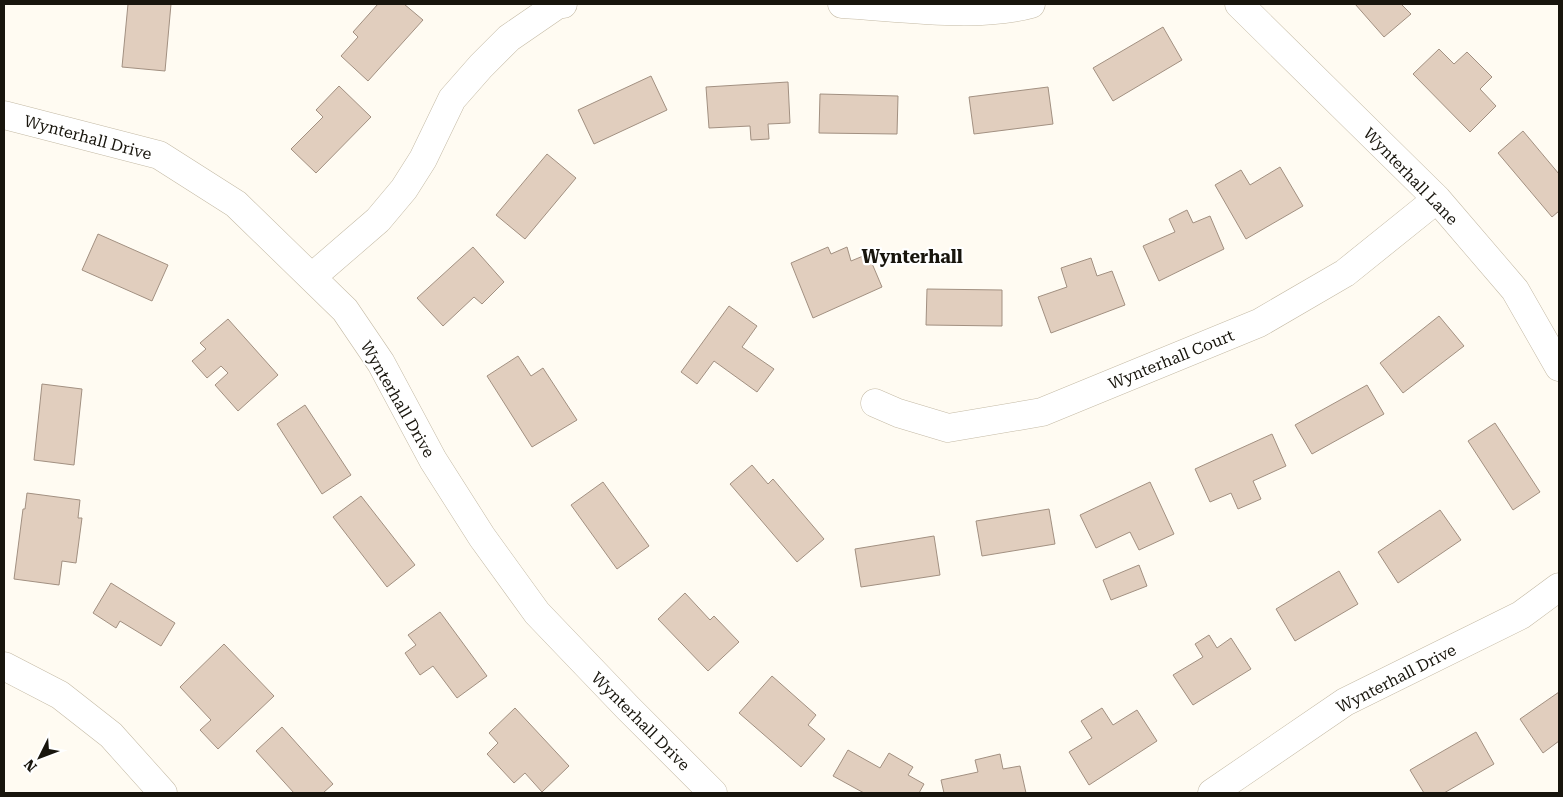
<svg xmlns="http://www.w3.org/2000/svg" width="1563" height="797" font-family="'Roboto Serif',serif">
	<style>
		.building { fill: #e1cebe; stroke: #a29081 }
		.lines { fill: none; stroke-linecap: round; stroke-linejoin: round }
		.minor-casing { stroke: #c4baa5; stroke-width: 29 }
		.minor { stroke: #fff; stroke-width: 28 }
		.labels { text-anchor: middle; stroke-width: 4.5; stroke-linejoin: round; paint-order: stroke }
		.street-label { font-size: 16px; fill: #18150d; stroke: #fff }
		.neighbourhood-label { font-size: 18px; font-weight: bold; fill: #18150d; stroke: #fff }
	</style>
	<rect width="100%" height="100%" fill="#fffbf2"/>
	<path class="building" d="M 128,4 L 171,4 L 165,71 L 122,67 Z
		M 378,4 L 404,4 L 423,20 L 368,81 L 341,56 L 358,37 L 353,32 Z
		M 1355,4 L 1401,4 L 1411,14 L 1384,37 Z
		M 1163,27 L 1182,60 L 1113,101 L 1093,68 Z
		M 1439,49 L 1454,64 L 1467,52 L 1492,77 L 1480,89 L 1496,106 L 1470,132 L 1413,74 Z
		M 651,76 L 667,110 L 594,144 L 578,110 Z
		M 788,82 L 790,123 L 768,124 L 769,139 L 751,140 L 750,126 L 709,128 L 706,87 Z
		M 339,86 L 371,117 L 316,173 L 291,149 L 323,117 L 316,110 Z
		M 1048,87 L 1053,124 L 974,134 L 969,97 Z
		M 820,94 L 898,96 L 897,134 L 819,133 Z
		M 1523,131 L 1559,174 L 1559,211 L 1552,217 L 1498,153 Z
		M 547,154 L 576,178 L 525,239 L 496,215 Z
		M 1280,167 L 1303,206 L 1246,239 L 1215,185 L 1241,170 L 1250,185 Z
		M 1187,210 L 1193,223 L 1210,216 L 1224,249 L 1159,281 L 1143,246 L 1175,232 L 1169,219 Z
		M 98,234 L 168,265 L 152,301 L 82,270 Z
		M 473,247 L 504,282 L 482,304 L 474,297 L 443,326 L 417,298 Z
		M 828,247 L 831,254 L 847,247 L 851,261 L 868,254 L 882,287 L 813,318 L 791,263 Z
		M 1091,258 L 1097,276 L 1112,271 L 1125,305 L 1051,333 L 1038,297 L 1067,287 L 1061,268 Z
		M 927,289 L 1002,290 L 1002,326 L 926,325 Z
		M 729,306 L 757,326 L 742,347 L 774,369 L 757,392 L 714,361 L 697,384 L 681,372 Z
		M 1439,316 L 1464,346 L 1403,393 L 1380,363 Z
		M 228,319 L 278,375 L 238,411 L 215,385 L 228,373 L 221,366 L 207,378 L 192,361 L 206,349 L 200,343 Z
		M 518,356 L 531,376 L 543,368 L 577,420 L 532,447 L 487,376 Z
		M 42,384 L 82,389 L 74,465 L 34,460 Z
		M 1367,385 L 1384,414 L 1312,454 L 1295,425 Z
		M 305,405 L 351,475 L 322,494 L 277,424 Z
		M 1495,423 L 1540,492 L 1513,510 L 1468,441 Z
		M 1272,434 L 1286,466 L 1253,481 L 1261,499 L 1238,509 L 1231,493 L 1210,502 L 1195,469 Z
		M 752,465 L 768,484 L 773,479 L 824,539 L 797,562 L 730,484 Z
		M 603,482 L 649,546 L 617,569 L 571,505 Z
		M 1150,482 L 1174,534 L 1139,550 L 1130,532 L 1096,548 L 1080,515 Z
		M 27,493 L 80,500 L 78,518 L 82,518 L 76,563 L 62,561 L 59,585 L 14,579 L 23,509 L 25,509 Z
		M 361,496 L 415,565 L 387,587 L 333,517 Z
		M 1049,509 L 1055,544 L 982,556 L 976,521 Z
		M 1440,510 L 1461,540 L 1398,583 L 1378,552 Z
		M 934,536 L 940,575 L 861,587 L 855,549 Z
		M 1139,565 L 1147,586 L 1111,600 L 1103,580 Z
		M 1339,571 L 1358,604 L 1295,641 L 1276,609 Z
		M 111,583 L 175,623 L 161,646 L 120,621 L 116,628 L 93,613 Z
		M 685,593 L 710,620 L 714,616 L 739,642 L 708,671 L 658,619 Z
		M 440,612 L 487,676 L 457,698 L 433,666 L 420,675 L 405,653 L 416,645 L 408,635 Z
		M 1209,635 L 1217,648 L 1231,638 L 1251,669 L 1193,705 L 1173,675 L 1203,657 L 1195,644 Z
		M 224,644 L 274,696 L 218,749 L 200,730 L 211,720 L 180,687 Z
		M 772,676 L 816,715 L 808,725 L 825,739 L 801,767 L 739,713 Z
		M 1559,692 L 1559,741 L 1543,753 L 1520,719 Z
		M 515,708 L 569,766 L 542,792 L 525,773 L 514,783 L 487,754 L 498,743 L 489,733 Z
		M 1102,708 L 1113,725 L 1137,710 L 1157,741 L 1089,785 L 1069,752 L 1092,738 L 1081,721 Z
		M 282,727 L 333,784 L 323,793 L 294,793 L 256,751 Z
		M 1476,732 L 1494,764 L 1444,793 L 1424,793 L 1410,770 Z
		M 848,750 L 880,768 L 889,753 L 913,767 L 908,775 L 924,784 L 919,793 L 864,793 L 833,776 Z
		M 1000,754 L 1003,769 L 1020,766 L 1026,793 L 944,793 L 941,780 L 978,772 L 975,760 Z"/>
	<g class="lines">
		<g class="minor-casing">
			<path id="minor" d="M 842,4 C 899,7 977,19 1031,4
				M 1239,4 L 1437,199 L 1515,290 L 1559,367
				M 4,115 L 159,155 L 236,204 L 345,310 L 381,363 L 433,460 L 482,537 L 537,613 L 628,708 L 713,793
				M 312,277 L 378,220 L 404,189 L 423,159 L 452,99 L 481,66 L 509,38 L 557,5 L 563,4
				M 875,403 L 898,413 L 948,428 L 1042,412 L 1259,323 L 1345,273 L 1437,199
				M 4,666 L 60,695 L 111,735 L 163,793
				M 1212,793 L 1345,702 L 1521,615 L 1559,587"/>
		</g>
		<use href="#minor" class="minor"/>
	</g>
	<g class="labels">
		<g class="street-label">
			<text transform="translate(88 137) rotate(15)" y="6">Wynterhall Drive</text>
			<text transform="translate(1411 176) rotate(46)" y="6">Wynterhall Lane</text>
			<text transform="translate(1171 359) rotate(-22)" y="6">Wynterhall Court</text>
			<text transform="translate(398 399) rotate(60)" y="6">Wynterhall Drive</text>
			<text transform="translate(1396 678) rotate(-27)" y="6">Wynterhall Drive</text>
			<text transform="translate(641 721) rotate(45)" y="6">Wynterhall Drive</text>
		</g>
		<g class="neighbourhood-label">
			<text x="912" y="263">Wynterhall</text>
		</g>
	</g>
	<rect width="1563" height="797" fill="none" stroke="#18150d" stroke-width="10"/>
	<g transform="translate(40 757) rotate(228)" stroke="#ffffff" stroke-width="4" paint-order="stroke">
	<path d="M0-4L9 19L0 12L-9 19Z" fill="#18150d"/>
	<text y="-8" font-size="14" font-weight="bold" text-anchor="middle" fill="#18150d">N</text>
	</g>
</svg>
